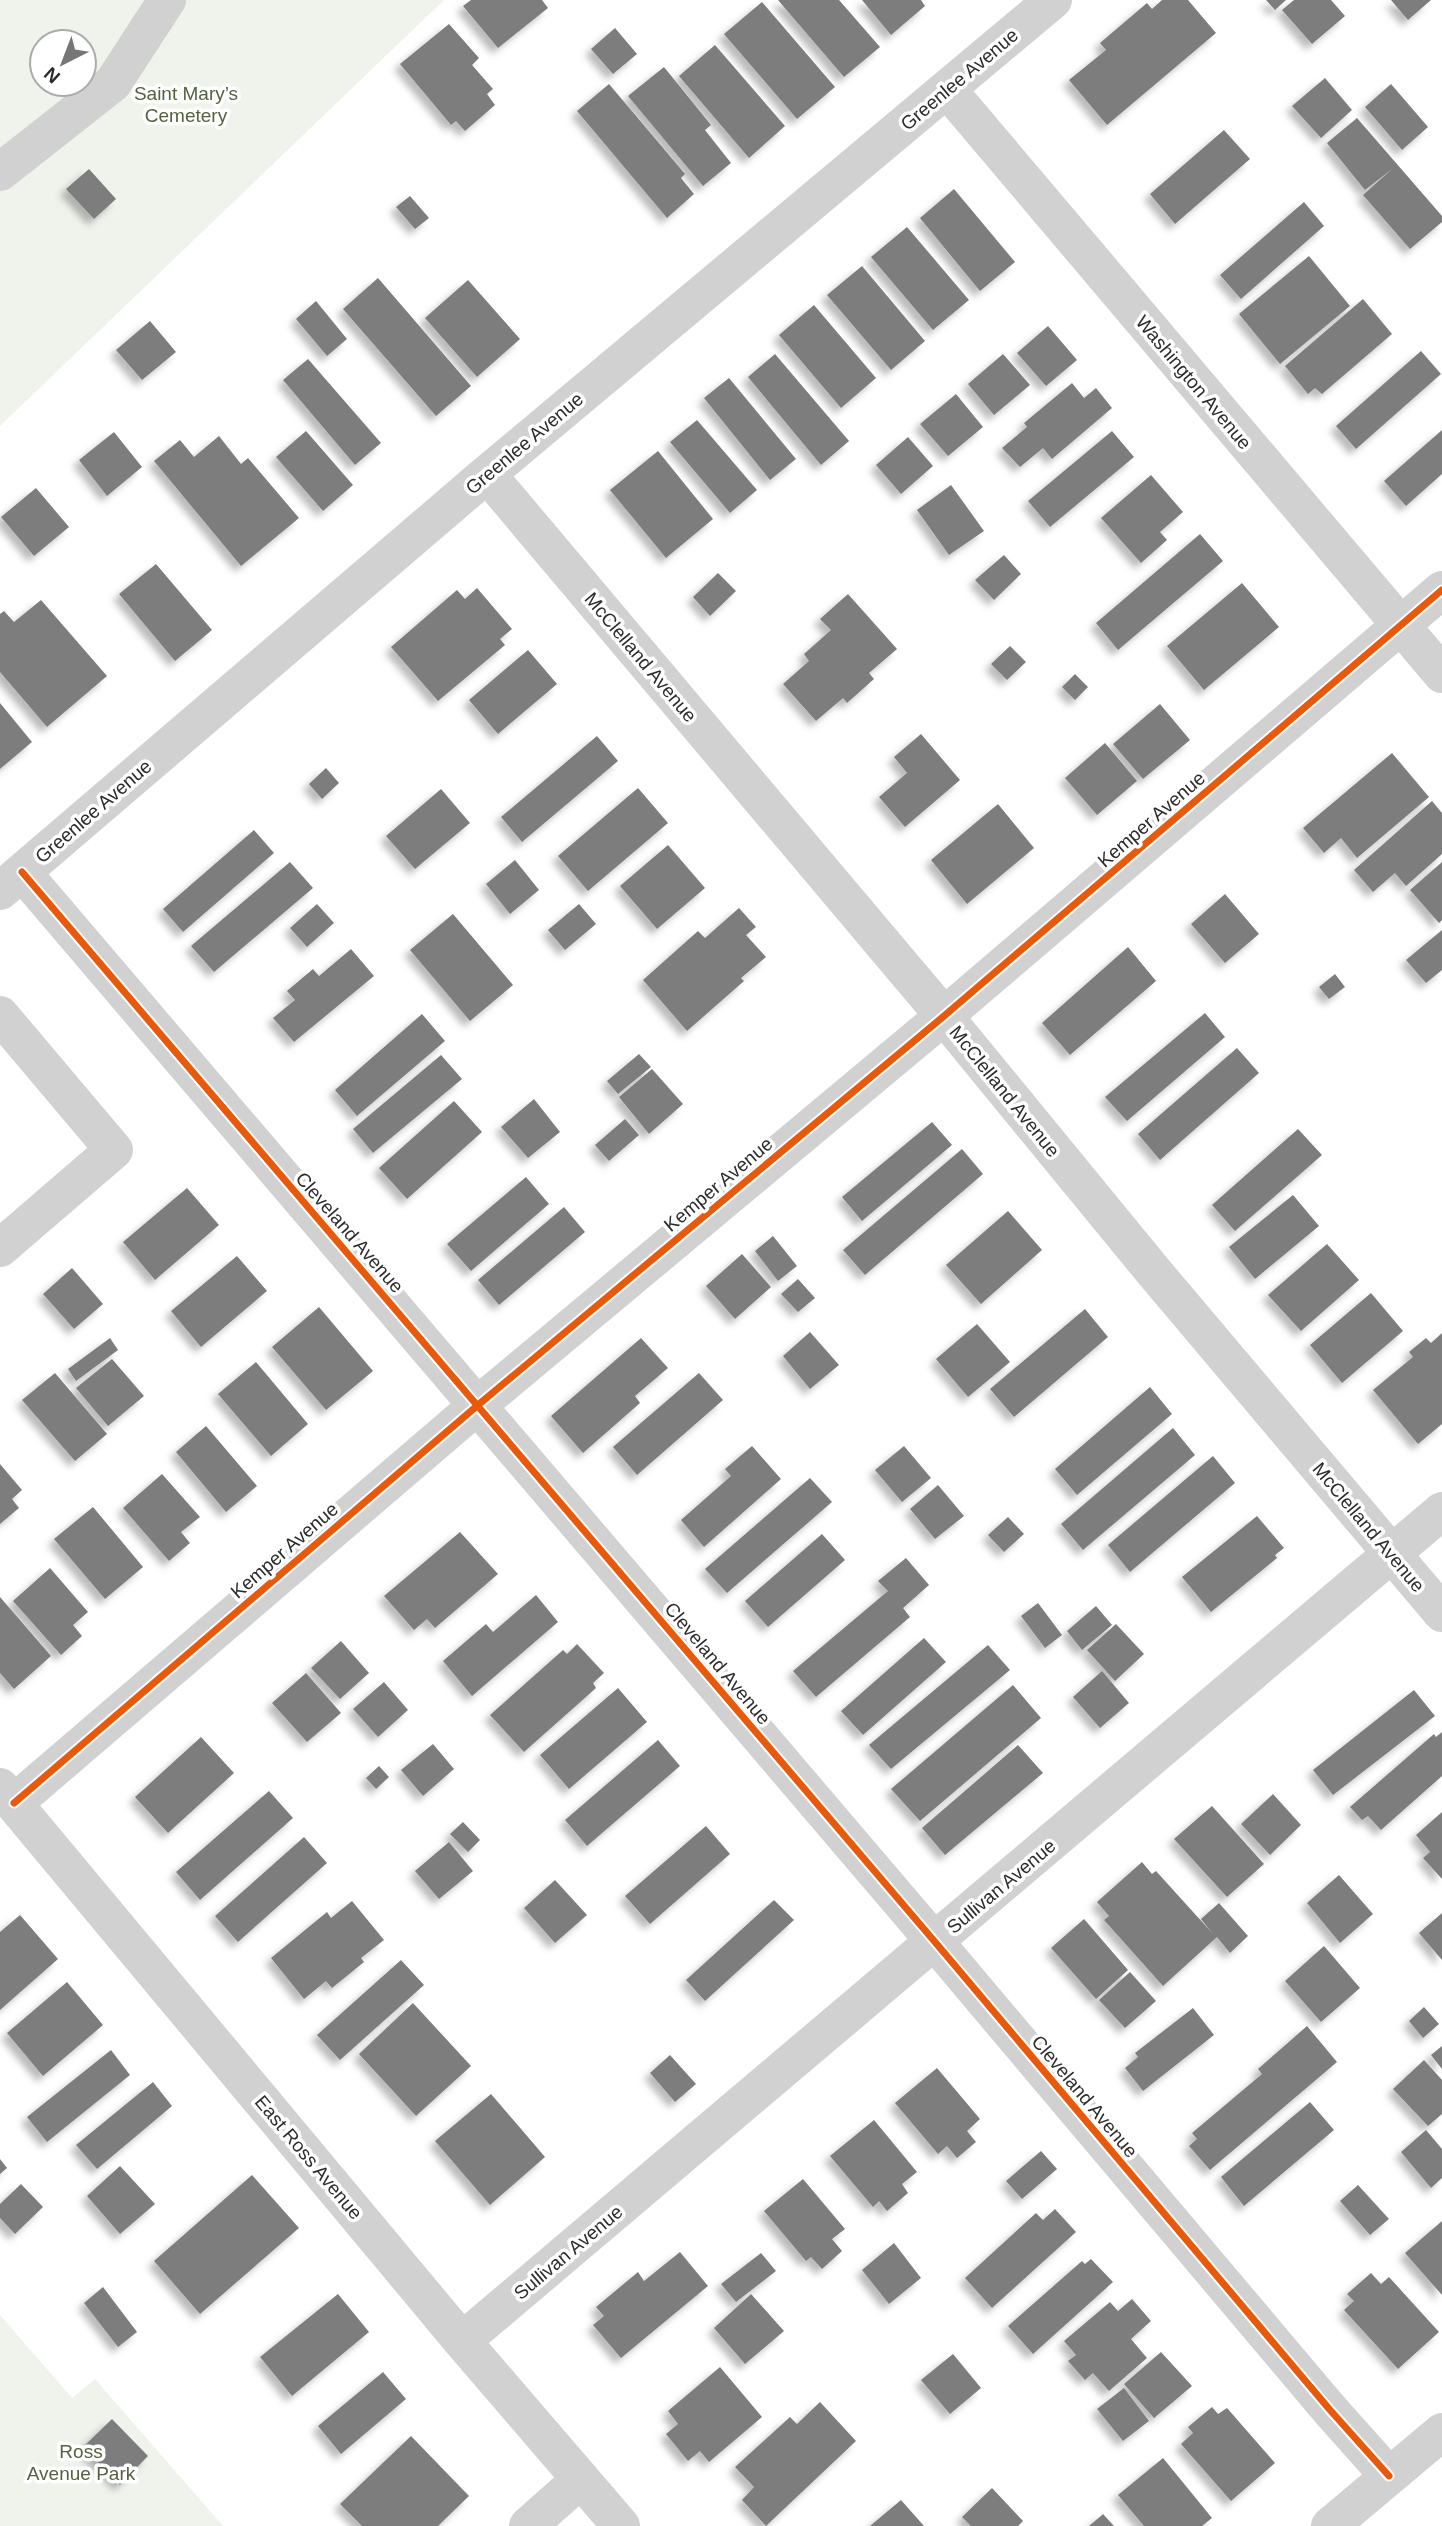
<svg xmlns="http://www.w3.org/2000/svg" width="1442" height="2526" font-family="Arial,sans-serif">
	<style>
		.green { fill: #f0f2ec; fill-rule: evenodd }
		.building { fill: #7d7d7d; filter: url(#shadow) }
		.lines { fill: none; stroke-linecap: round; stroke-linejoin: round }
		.minor { stroke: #d1d1d1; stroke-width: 38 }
		.cycleway-casing { stroke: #fff; stroke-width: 11 }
		.cycleway { stroke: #e8590c; stroke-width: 7 }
		.labels { text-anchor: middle; stroke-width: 7; stroke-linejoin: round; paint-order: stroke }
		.street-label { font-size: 19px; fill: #2c2c2c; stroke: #fff }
		.park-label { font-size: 19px; fill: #556240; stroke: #fff }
	</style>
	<defs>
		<filter id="shadow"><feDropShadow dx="-6" dy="6" stdDeviation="3.5" flood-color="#0004"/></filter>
	</defs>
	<rect width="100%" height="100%" fill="#fff"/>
	<path class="green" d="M 0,0 L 444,0 L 0,426 ZM 42,42 L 84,42 L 84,84 L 42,84 Z
		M 0,2315 L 72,2398 L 95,2379 L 223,2526 L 0,2526 Z"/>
	<path class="building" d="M 471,0 L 542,0 L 548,8 L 498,48 L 463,6 Z
		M 778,0 L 839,0 L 880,47 L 844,77 Z
		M 862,0 L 921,0 L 925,6 L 891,35 Z
		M 1162,0 L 1188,0 L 1216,33 L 1107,125 L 1069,80 L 1106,50 L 1100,43 L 1147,3 L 1152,9 Z
		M 1266,0 L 1286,0 L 1275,10 Z
		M 1294,0 L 1331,0 L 1345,16 L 1312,44 L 1282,10 Z
		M 1391,0 L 1431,0 L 1408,20 Z
		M 762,2 L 835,87 L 797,119 L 724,34 Z
		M 449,24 L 479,58 L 472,65 L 493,89 L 487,94 L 495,105 L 465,131 L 456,121 L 451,125 L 400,64 Z
		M 615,28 L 637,54 L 613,74 L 591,49 Z
		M 715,45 L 785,126 L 749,158 L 679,76 Z
		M 664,67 L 711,125 L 705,130 L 731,163 L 703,186 L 628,96 Z
		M 1325,78 L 1352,110 L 1321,138 L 1292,106 Z
		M 609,84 L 685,174 L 681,178 L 694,194 L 667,218 L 577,111 Z
		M 1391,84 L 1428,127 L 1402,150 L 1365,107 Z
		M 1357,118 L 1442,216 L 1442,222 L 1410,249 L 1363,195 L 1392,169 L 1365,190 L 1327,143 Z
		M 1224,130 L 1250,159 L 1175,224 L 1150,194 Z
		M 89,169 L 116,199 L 94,219 L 66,189 Z
		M 954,189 L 1015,262 L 980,291 L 920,218 Z
		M 410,196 L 429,218 L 415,229 L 396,207 Z
		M 1304,202 L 1324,226 L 1241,299 L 1220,275 Z
		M 907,227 L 969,300 L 933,330 L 871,257 Z
		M 1309,256 L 1350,306 L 1280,364 L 1239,314 Z
		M 862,266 L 925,341 L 891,370 L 827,295 Z
		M 378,278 L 471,386 L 436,416 L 343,309 Z
		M 468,280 L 520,339 L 477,377 L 425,318 Z
		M 1363,299 L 1392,334 L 1322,394 L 1315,388 L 1308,394 L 1285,366 Z
		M 316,301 L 347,339 L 327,356 L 296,319 Z
		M 814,305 L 876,378 L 841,408 L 779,335 Z
		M 150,321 L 176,352 L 142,380 L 116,350 Z
		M 1048,326 L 1077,360 L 1046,386 L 1017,353 Z
		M 1421,351 L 1441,374 L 1356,449 L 1336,426 Z
		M 775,354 L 849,441 L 821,465 L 748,377 Z
		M 1003,354 L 1030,385 L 994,415 L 968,384 Z
		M 308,359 L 381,443 L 355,465 L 283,380 Z
		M 729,378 L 796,459 L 770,480 L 704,398 Z
		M 1072,383 L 1084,398 L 1096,388 L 1112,408 L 1052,459 L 1043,448 L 1020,467 L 1002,448 L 1027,427 L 1024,423 Z
		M 956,394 L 983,427 L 948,456 L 920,424 Z
		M 697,420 L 757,490 L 730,513 L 670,442 Z
		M 1442,430 L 1442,474 L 1406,506 L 1384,481 Z
		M 306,431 L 353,485 L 323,511 L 276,457 Z
		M 1112,431 L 1134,457 L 1050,527 L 1028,501 Z
		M 114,432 L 142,467 L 107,496 L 79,460 Z
		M 219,436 L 241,464 L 248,458 L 299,518 L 241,566 L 154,461 L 180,440 L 194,457 Z
		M 908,437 L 933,466 L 901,494 L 876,465 Z
		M 658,451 L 713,519 L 666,558 L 610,490 Z
		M 1151,475 L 1183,512 L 1160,532 L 1167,540 L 1141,563 L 1101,518 Z
		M 951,485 L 984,531 L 949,555 L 917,510 Z
		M 36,488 L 69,527 L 34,556 L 1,517 Z
		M 1200,534 L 1223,561 L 1118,650 L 1096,623 Z
		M 1004,555 L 1021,574 L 994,600 L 975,580 Z
		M 156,564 L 212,630 L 175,661 L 119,594 Z
		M 718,573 L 736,591 L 710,616 L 693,597 Z
		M 1242,583 L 1279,627 L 1204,690 L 1167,646 Z
		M 477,588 L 512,629 L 500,639 L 505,645 L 438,701 L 391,647 L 457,590 L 465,599 Z
		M 848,594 L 897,649 L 869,673 L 874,679 L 847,703 L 843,698 L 816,721 L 783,684 L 809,661 L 804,654 L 831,630 L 820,619 Z
		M 41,600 L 107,676 L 47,727 L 0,672 L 0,614 L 4,611 L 14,622 Z
		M 1010,646 L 1026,662 L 1007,680 L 991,664 Z
		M 528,650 L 557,684 L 498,734 L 469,700 Z
		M 1075,674 L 1088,687 L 1075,700 L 1062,687 Z
		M 0,703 L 32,742 L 0,769 Z
		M 1160,704 L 1190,740 L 1143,779 L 1113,744 Z
		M 921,734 L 960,780 L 905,827 L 879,797 L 907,773 L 894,757 Z
		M 597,736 L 618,761 L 522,842 L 501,817 Z
		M 1105,743 L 1137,781 L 1097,815 L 1065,778 Z
		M 1392,753 L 1429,797 L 1357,858 L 1341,838 L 1324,853 L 1303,828 Z
		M 326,768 L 339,783 L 322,799 L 309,784 Z
		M 638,788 L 668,823 L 588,891 L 558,856 Z
		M 441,789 L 470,823 L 415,869 L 386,836 Z
		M 1432,801 L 1442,813 L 1442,854 L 1406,886 L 1395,873 L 1373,892 L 1354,870 Z
		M 998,804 L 1034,848 L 967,904 L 931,860 Z
		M 254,830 L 274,853 L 183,932 L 163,909 Z
		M 668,845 L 705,888 L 657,929 L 620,886 Z
		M 515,860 L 539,890 L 510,914 L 486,884 Z
		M 290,862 L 313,888 L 214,972 L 191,946 Z
		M 1442,862 L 1442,920 L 1439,923 L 1410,890 Z
		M 1225,894 L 1259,934 L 1225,963 L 1191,924 Z
		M 317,904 L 334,923 L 307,947 L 290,928 Z
		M 579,904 L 596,924 L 565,950 L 548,930 Z
		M 739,908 L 756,927 L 746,935 L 766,957 L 741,978 L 744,981 L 687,1031 L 643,980 L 698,931 L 705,938 Z
		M 453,914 L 513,985 L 470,1021 L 410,950 Z
		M 1442,930 L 1442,970 L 1426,983 L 1406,960 Z
		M 1128,947 L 1156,981 L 1070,1055 L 1042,1023 Z
		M 351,949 L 374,976 L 294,1042 L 273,1018 L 295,1000 L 287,991 L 313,969 L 319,976 Z
		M 1335,974 L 1345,987 L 1329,999 L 1319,987 Z
		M 1205,1013 L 1225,1037 L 1127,1121 L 1105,1097 Z
		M 422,1014 L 445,1041 L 357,1116 L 335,1090 Z
		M 1237,1048 L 1259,1073 L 1160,1160 L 1138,1134 Z
		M 639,1054 L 651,1067 L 618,1094 L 607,1081 Z
		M 441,1055 L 462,1079 L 373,1153 L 353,1129 Z
		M 652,1069 L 683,1104 L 649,1134 L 619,1097 Z
		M 534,1099 L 560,1132 L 528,1158 L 501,1127 Z
		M 454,1101 L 482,1132 L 407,1199 L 379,1168 Z
		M 625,1119 L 639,1135 L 609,1161 L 595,1145 Z
		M 932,1122 L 952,1145 L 862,1221 L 842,1197 Z
		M 1298,1129 L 1322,1155 L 1235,1231 L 1212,1205 Z
		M 962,1149 L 983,1174 L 865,1275 L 843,1250 Z
		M 526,1177 L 549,1204 L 471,1271 L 447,1244 Z
		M 187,1188 L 219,1225 L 155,1280 L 123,1242 Z
		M 1293,1195 L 1319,1226 L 1255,1279 L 1229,1247 Z
		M 564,1207 L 585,1232 L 499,1305 L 478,1280 Z
		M 1008,1211 L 1042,1250 L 981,1304 L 946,1265 Z
		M 773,1236 L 797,1266 L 778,1281 L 755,1251 Z
		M 1327,1244 L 1359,1280 L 1301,1331 L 1268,1295 Z
		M 742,1254 L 771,1287 L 735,1319 L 706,1286 Z
		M 237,1256 L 267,1291 L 201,1347 L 171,1311 Z
		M 72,1268 L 103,1304 L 74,1329 L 43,1294 Z
		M 798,1279 L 815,1298 L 798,1312 L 781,1294 Z
		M 1371,1293 L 1403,1331 L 1342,1383 L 1310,1345 Z
		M 319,1307 L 373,1371 L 326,1410 L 272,1347 Z
		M 1085,1309 L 1108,1337 L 1014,1417 L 990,1389 Z
		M 977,1324 L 1010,1362 L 968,1397 L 936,1359 Z
		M 810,1332 L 839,1365 L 810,1389 L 783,1356 Z
		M 1442,1333 L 1442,1424 L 1418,1444 L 1373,1390 L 1413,1357 L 1409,1352 L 1426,1338 L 1431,1343 Z
		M 110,1338 L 118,1350 L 76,1381 L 68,1369 Z
		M 641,1338 L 668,1368 L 635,1396 L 640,1403 L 583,1453 L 551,1416 Z
		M 112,1359 L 144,1396 L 108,1426 L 76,1388 Z
		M 256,1362 L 308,1424 L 271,1456 L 218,1394 Z
		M 55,1373 L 107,1434 L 75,1461 L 22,1400 Z
		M 699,1373 L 723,1400 L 637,1475 L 613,1447 Z
		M 1150,1387 L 1172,1414 L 1077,1495 L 1055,1469 Z
		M 206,1426 L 257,1486 L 226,1512 L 176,1452 Z
		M 1173,1428 L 1195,1455 L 1083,1550 L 1061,1524 Z
		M 752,1446 L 781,1479 L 704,1547 L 681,1520 L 731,1476 L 725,1469 Z
		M 904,1446 L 931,1478 L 902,1502 L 875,1470 Z
		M 1213,1456 L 1235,1483 L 1130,1572 L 1108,1545 Z
		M 0,1464 L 22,1490 L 12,1499 L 19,1508 L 0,1524 Z
		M 162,1474 L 200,1517 L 181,1532 L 190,1543 L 169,1561 L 123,1508 Z
		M 810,1478 L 832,1502 L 727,1593 L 705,1569 Z
		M 938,1485 L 964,1516 L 935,1539 L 910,1509 Z
		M 93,1507 L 143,1567 L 105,1599 L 54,1539 Z
		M 1257,1516 L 1284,1548 L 1275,1555 L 1277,1558 L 1211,1612 L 1182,1577 Z
		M 1008,1517 L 1024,1534 L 1004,1552 L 988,1535 Z
		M 460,1532 L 498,1574 L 435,1628 L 427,1619 L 414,1630 L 384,1596 Z
		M 822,1534 L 845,1560 L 768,1627 L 745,1601 Z
		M 906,1558 L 929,1585 L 903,1608 L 910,1617 L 816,1697 L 793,1671 L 888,1591 L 878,1581 Z
		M 50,1568 L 88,1612 L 73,1625 L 82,1636 L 61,1655 L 13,1601 Z
		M 536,1595 L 558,1622 L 472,1696 L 443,1661 L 486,1624 L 493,1632 Z
		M 0,1597 L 51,1656 L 14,1689 L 0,1673 Z
		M 1038,1603 L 1062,1635 L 1045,1648 L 1021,1616 Z
		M 1096,1606 L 1112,1625 L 1082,1650 L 1067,1631 Z
		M 1116,1624 L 1144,1654 L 1115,1681 L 1087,1650 Z
		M 924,1638 L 946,1662 L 863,1735 L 841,1711 Z
		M 341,1641 L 369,1673 L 340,1699 L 311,1668 Z
		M 577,1644 L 604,1673 L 593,1683 L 596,1688 L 524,1752 L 490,1715 L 563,1650 L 567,1654 Z
		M 988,1645 L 1010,1670 L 891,1769 L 869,1745 Z
		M 1102,1671 L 1129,1703 L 1100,1728 L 1073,1697 Z
		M 306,1673 L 341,1713 L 307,1742 L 272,1703 Z
		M 384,1682 L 408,1710 L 378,1737 L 353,1709 Z
		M 1013,1685 L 1041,1718 L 920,1821 L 891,1789 Z
		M 618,1688 L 647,1722 L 569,1789 L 540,1755 Z
		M 1414,1690 L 1435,1716 L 1333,1795 L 1313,1770 Z
		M 1442,1732 L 1442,1776 L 1381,1830 L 1368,1816 L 1362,1820 L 1350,1807 L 1434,1734 L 1436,1737 Z
		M 201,1737 L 234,1773 L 168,1833 L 135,1797 Z
		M 658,1740 L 680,1766 L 587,1846 L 565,1820 Z
		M 433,1744 L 454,1769 L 423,1796 L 401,1770 Z
		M 1018,1745 L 1043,1773 L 945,1855 L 922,1828 Z
		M 379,1766 L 389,1777 L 376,1789 L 366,1778 Z
		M 269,1791 L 293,1818 L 200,1900 L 176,1872 Z
		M 1273,1794 L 1301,1825 L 1270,1855 L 1241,1824 Z
		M 1212,1806 L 1264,1864 L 1227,1897 L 1174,1839 Z
		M 1442,1812 L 1442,1879 L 1423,1858 L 1430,1852 L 1416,1835 Z
		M 463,1822 L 480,1840 L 468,1852 L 450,1834 Z
		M 706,1826 L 730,1854 L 650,1924 L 625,1896 Z
		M 304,1837 L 327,1863 L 238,1942 L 215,1916 Z
		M 449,1842 L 473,1871 L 439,1899 L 415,1871 Z
		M 1142,1862 L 1152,1874 L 1156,1871 L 1213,1934 L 1201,1919 L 1219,1903 L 1248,1936 L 1230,1953 L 1217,1937 L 1163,1986 L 1104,1920 L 1109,1916 L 1097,1902 Z
		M 1339,1875 L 1373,1914 L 1340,1943 L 1307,1903 Z
		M 555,1880 L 587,1915 L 555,1943 L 524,1908 Z
		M 774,1900 L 794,1920 L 705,2001 L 686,1980 Z
		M 352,1901 L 384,1940 L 361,1958 L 364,1962 L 332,1988 L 326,1981 L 304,1999 L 271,1958 L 327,1912 L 331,1918 Z
		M 1442,1913 L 1442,1960 L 1419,1933 Z
		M 20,1915 L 58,1959 L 0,2010 L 0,1932 Z
		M 1084,1919 L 1128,1970 L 1096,1999 L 1051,1948 Z
		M 1324,1946 L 1360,1988 L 1321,2022 L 1285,1981 Z
		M 401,1960 L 424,1985 L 340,2060 L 317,2035 Z
		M 1130,1972 L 1156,2001 L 1125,2028 L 1099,2000 Z
		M 67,1982 L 103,2025 L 43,2076 L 7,2033 Z
		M 413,2003 L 471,2066 L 416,2116 L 359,2054 Z
		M 1424,2007 L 1439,2024 L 1423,2038 L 1409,2021 Z
		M 1193,2008 L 1214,2035 L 1143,2091 L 1125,2068 L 1138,2057 L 1135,2053 Z
		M 1307,2026 L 1337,2062 L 1210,2170 L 1189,2146 L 1197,2139 L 1192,2133 L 1262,2074 L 1258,2069 Z
		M 1442,2046 L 1442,2069 L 1431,2055 Z
		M 111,2050 L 130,2075 L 47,2142 L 27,2117 Z
		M 670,2055 L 696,2084 L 675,2102 L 650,2073 Z
		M 1424,2060 L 1442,2080 L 1442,2114 L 1428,2126 L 1393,2089 Z
		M 937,2068 L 980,2119 L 967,2131 L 976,2142 L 957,2158 L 947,2146 L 938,2154 L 895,2103 Z
		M 153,2082 L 172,2106 L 97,2169 L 76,2145 Z
		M 491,2094 L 545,2157 L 490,2205 L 435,2141 Z
		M 1310,2102 L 1334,2130 L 1244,2206 L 1221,2177 Z
		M 874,2120 L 917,2172 L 902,2184 L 908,2193 L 887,2211 L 879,2201 L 873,2207 L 830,2156 Z
		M 1426,2130 L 1442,2149 L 1442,2178 L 1431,2188 L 1401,2152 Z
		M 1041,2151 L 1057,2169 L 1022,2199 L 1006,2181 Z
		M 0,2159 L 7,2168 L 0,2174 Z
		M 120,2166 L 155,2204 L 120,2234 L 87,2196 Z
		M 252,2175 L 299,2228 L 200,2314 L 154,2261 Z
		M 803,2179 L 845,2229 L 832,2239 L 842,2251 L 822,2269 L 811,2257 L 806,2261 L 764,2211 Z
		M 21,2184 L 43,2207 L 15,2234 L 0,2218 L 0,2204 Z
		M 1358,2185 L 1389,2219 L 1370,2235 L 1340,2201 Z
		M 1055,2209 L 1076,2232 L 992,2308 L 965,2278 L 1036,2213 L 1043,2220 Z
		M 1442,2221 L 1442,2295 L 1405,2253 Z
		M 894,2243 L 921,2278 L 889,2304 L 862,2270 Z
		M 680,2252 L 708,2286 L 621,2358 L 593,2325 L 604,2316 L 596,2307 L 638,2272 L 644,2281 Z
		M 761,2253 L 776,2271 L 736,2302 L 721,2284 Z
		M 1091,2259 L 1113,2282 L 1033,2354 L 1008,2326 L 1082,2261 L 1085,2264 Z
		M 1371,2273 L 1381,2284 L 1389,2277 L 1439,2332 L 1398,2369 L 1344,2310 L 1354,2301 L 1347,2294 Z
		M 103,2287 L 137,2332 L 118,2347 L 84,2303 Z
		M 338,2294 L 369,2332 L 292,2396 L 260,2357 Z
		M 751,2294 L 784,2331 L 745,2364 L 714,2328 Z
		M 1132,2299 L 1151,2321 L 1131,2339 L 1147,2358 L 1109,2391 L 1093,2373 L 1085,2380 L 1068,2361 L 1076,2355 L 1064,2341 L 1110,2302 L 1118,2311 Z
		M 1161,2352 L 1192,2386 L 1154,2418 L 1124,2384 Z
		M 953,2354 L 981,2388 L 950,2414 L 921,2380 Z
		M 720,2367 L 762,2417 L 709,2462 L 700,2451 L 688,2461 L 666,2434 L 678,2424 L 668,2411 Z
		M 383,2372 L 406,2399 L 341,2454 L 318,2426 Z
		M 1124,2388 L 1149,2421 L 1123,2441 L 1097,2409 Z
		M 820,2402 L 856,2441 L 766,2526 L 742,2500 L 754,2487 L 735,2467 L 790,2417 L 797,2424 Z
		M 1212,2407 L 1218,2414 L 1227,2408 L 1275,2463 L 1231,2501 L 1181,2444 L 1193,2433 L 1188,2427 Z
		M 112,2419 L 148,2456 L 120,2485 L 83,2447 Z
		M 411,2436 L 469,2496 L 438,2526 L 362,2526 L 340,2504 Z
		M 1163,2458 L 1212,2518 L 1202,2526 L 1144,2526 L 1118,2495 Z
		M 992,2488 L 1023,2521 L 1018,2526 L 971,2526 L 962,2517 Z
		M 901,2500 L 924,2526 L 870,2526 Z
		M 1103,2514 L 1114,2526 L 1089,2526 L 1102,2515 Z"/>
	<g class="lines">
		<path class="minor" d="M 947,89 L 1442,674
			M 0,172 L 113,83 L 167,0
			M 487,474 L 944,1016 L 1154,1272 L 1442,1613
			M 22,872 L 935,1942 L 1330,2410 L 1389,2476
			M 0,891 L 487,474 L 1053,0
			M 0,1015 L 114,1150 L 0,1248
			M 0,1787 L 462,2341 L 621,2526
			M 14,1803 L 478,1405 L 944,1016 L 1442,590
			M 462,2341 L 1442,1511
			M 528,2526 L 581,2479
			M 1330,2526 L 1442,2432"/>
		<g class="cycleway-casing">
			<path id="cycleway" d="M 22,872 L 935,1942 L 1330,2410 L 1389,2476
				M 14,1803 L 478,1405 L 944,1016 L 1442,590"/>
		</g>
		<use href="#cycleway" class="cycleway"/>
	</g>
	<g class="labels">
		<g class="street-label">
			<text transform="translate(959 79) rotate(-40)" y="7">Greenlee Avenue</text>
			<text transform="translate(1194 382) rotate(50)" y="7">Washington Avenue</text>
			<text transform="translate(524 443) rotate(-40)" y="7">Greenlee Avenue</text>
			<text transform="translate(641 657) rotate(50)" y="7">McClelland Avenue</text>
			<text transform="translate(93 811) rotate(-41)" y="7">Greenlee Avenue</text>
			<text transform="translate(1151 819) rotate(-41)" y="7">Kemper Avenue</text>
			<text transform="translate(1005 1091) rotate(51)" y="7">McClelland Avenue</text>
			<text transform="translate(718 1184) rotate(-40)" y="7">Kemper Avenue</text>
			<text transform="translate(350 1232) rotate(49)" y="7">Cleveland Avenue</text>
			<text transform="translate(1369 1527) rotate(50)" y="7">McClelland Avenue</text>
			<text transform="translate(284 1550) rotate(-41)" y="7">Kemper Avenue</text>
			<text transform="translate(718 1663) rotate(50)" y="7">Cleveland Avenue</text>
			<text transform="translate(1001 1886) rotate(-40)" y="7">Sullivan Avenue</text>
			<text transform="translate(1085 2096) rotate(50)" y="7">Cleveland Avenue</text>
			<text transform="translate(309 2157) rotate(50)" y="7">East Ross Avenue</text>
			<text transform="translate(568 2252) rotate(-40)" y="7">Sullivan Avenue</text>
		</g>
		<g class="park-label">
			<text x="186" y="100">Saint Mary’s<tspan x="186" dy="22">Cemetery</tspan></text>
			<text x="81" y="2458">Ross<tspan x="81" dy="22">Avenue Park</tspan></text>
		</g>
	</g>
	<g transform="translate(63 63) rotate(222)"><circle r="33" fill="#ffffff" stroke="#ababab" stroke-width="2"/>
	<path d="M0-5L12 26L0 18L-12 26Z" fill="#767676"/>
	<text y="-10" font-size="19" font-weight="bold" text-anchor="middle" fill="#2c2c2c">N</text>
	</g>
</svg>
